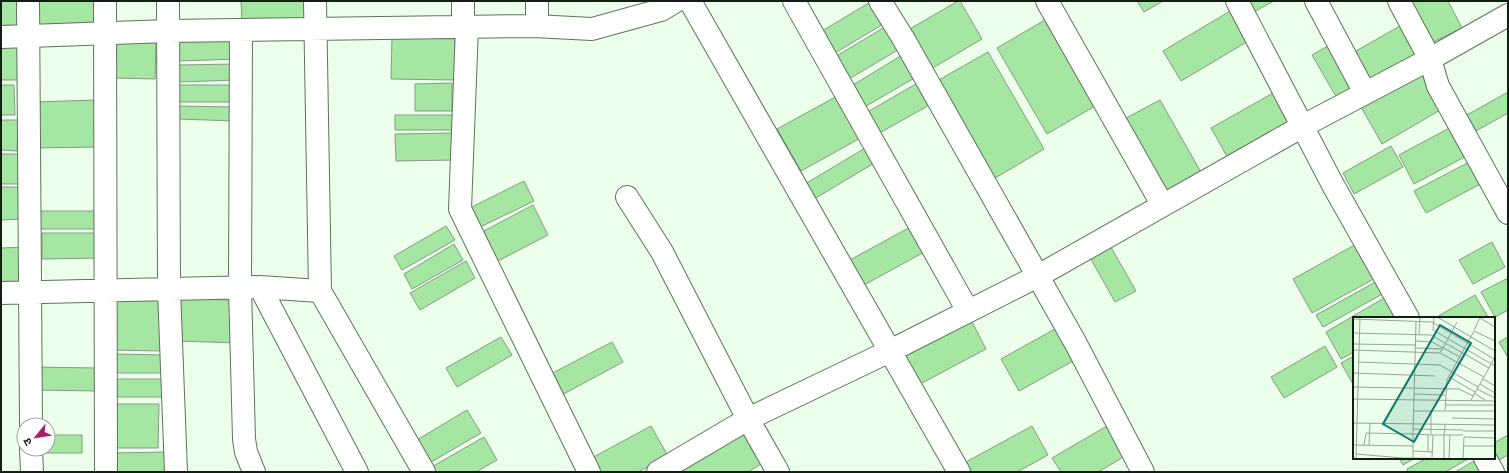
<svg xmlns="http://www.w3.org/2000/svg" width="1509" height="473" font-family="Mulish,'Noto Sans Devanagari',sans-serif">
	<style>
		.building { fill: #a5e6a2; stroke: #859b84 }
		.lines { fill: none; stroke-linecap: round; stroke-linejoin: round }
		.street-casing { stroke: #5e735d; stroke-width: 24 }
		.street { stroke: #fff; stroke-width: 22 }
		.inset-road { fill: none; stroke: #96a595; stroke-width: 1 }
		.view { fill: #0f766e; fill-opacity: 0.15; stroke: #0f766e; stroke-width: 2 }
		.inset-edge { fill: none; stroke: #141d14; stroke-width: 2 }
	</style>
	<rect width="100%" height="100%" fill="#ecffeb"/>
	<path class="building" d="M 1,1 L 20,1 L 20,29 L 1,29 Z
		M 35,1 L 101,1 L 102,27 L 36,29 Z
		M 241,1 L 307,1 L 307,19 L 242,22 Z
		M 872,1 L 885,23 L 830,56 L 817,34 Z
		M 958,1 L 960,1 L 982,39 L 931,69 L 908,30 Z
		M 1137,1 L 1163,1 L 1144,12 Z
		M 1241,1 L 1274,1 L 1246,16 Z
		M 1407,1 L 1448,1 L 1462,28 L 1429,44 Z
		M 1232,10 L 1250,40 L 1181,81 L 1163,51 Z
		M 1045,20 L 1095,106 L 1047,134 L 997,48 Z
		M 1407,22 L 1423,50 L 1365,83 L 1349,55 Z
		M 888,25 L 901,48 L 844,82 L 830,60 Z
		M 392,37 L 455,38 L 455,80 L 391,79 Z
		M 238,38 L 239,59 L 178,61 L 178,40 Z
		M 114,41 L 156,42 L 155,79 L 113,78 Z
		M 1335,42 L 1360,85 L 1337,98 L 1312,55 Z
		M 1,44 L 18,44 L 18,80 L 1,80 Z
		M 988,52 L 1044,149 L 987,183 L 930,85 Z
		M 904,54 L 918,76 L 861,109 L 848,88 Z
		M 237,64 L 237,80 L 179,82 L 179,65 Z
		M 1420,71 L 1442,109 L 1382,144 L 1360,105 Z
		M 921,81 L 933,103 L 876,135 L 864,114 Z
		M 452,83 L 452,111 L 415,111 L 415,84 Z
		M 1,85 L 14,85 L 15,115 L 1,115 Z
		M 175,85 L 232,85 L 232,102 L 175,102 Z
		M 1275,92 L 1293,125 L 1229,160 L 1211,128 Z
		M 1508,92 L 1508,113 L 1476,131 L 1467,115 Z
		M 841,94 L 864,136 L 801,171 L 777,129 Z
		M 97,100 L 98,147 L 35,148 L 33,102 Z
		M 1160,100 L 1202,174 L 1168,193 L 1126,118 Z
		M 178,106 L 236,107 L 235,121 L 178,119 Z
		M 395,115 L 456,115 L 456,130 L 395,130 Z
		M 1,120 L 18,120 L 17,151 L 1,150 Z
		M 1455,125 L 1470,154 L 1414,184 L 1399,155 Z
		M 456,133 L 457,160 L 396,161 L 395,134 Z
		M 1391,146 L 1403,167 L 1354,194 L 1343,173 Z
		M 867,147 L 876,162 L 814,199 L 805,184 Z
		M 1,154 L 20,154 L 21,184 L 1,184 Z
		M 1473,160 L 1484,182 L 1426,213 L 1414,191 Z
		M 524,181 L 534,201 L 478,228 L 468,209 Z
		M 1,187 L 21,187 L 22,219 L 1,220 Z
		M 533,205 L 548,235 L 496,262 L 480,233 Z
		M 40,211 L 102,211 L 101,229 L 40,229 Z
		M 914,225 L 928,250 L 864,285 L 850,260 Z
		M 446,226 L 455,240 L 402,270 L 394,256 Z
		M 42,233 L 101,233 L 102,258 L 42,259 Z
		M 1108,242 L 1136,291 L 1115,302 L 1088,254 Z
		M 1360,242 L 1379,276 L 1312,313 L 1293,279 Z
		M 1492,242 L 1505,267 L 1473,284 L 1459,260 Z
		M 454,244 L 463,260 L 412,289 L 404,274 Z
		M 26,247 L 27,283 L 1,283 L 1,248 Z
		M 466,261 L 475,278 L 420,310 L 410,293 Z
		M 1508,278 L 1508,310 L 1495,317 L 1481,292 Z
		M 1379,280 L 1386,292 L 1323,327 L 1316,315 Z
		M 1475,295 L 1488,317 L 1485,318 L 1435,318 Z
		M 1386,297 L 1398,318 L 1354,318 L 1354,352 L 1341,359 L 1326,332 Z
		M 110,299 L 164,300 L 163,351 L 109,350 Z
		M 178,299 L 237,300 L 237,343 L 177,341 Z
		M 970,318 L 986,349 L 920,384 L 903,353 Z
		M 1055,329 L 1073,361 L 1019,391 L 1001,359 Z
		M 501,337 L 512,355 L 457,387 L 446,368 Z
		M 1508,337 L 1508,355 L 1507,356 L 1499,342 Z
		M 612,342 L 623,362 L 556,398 L 545,377 Z
		M 1325,346 L 1337,367 L 1284,398 L 1271,377 Z
		M 114,354 L 165,355 L 164,373 L 114,373 Z
		M 1354,356 L 1354,383 L 1353,384 L 1341,363 Z
		M 33,367 L 99,368 L 98,391 L 33,390 Z
		M 111,379 L 164,379 L 164,397 L 111,397 Z
		M 110,404 L 159,404 L 158,448 L 110,448 Z
		M 467,410 L 481,433 L 426,465 L 412,443 Z
		M 651,426 L 668,456 L 638,472 L 594,472 L 588,460 Z
		M 1032,426 L 1048,455 L 1017,472 L 971,472 L 966,462 Z
		M 1107,426 L 1125,456 L 1098,472 L 1061,472 L 1052,458 Z
		M 746,433 L 763,463 L 748,472 L 683,472 L 681,469 Z
		M 48,435 L 82,435 L 82,453 L 44,453 L 44,449 L 48,449 Z
		M 1508,435 L 1508,455 L 1495,462 L 1494,443 Z
		M 484,437 L 497,460 L 476,472 L 430,472 L 428,469 Z
		M 168,452 L 168,472 L 112,472 L 112,453 Z
		M 1399,458 L 1415,458 L 1403,465 Z
		M 1427,458 L 1470,458 L 1445,472 L 1408,472 L 1407,469 Z
		M 1479,458 L 1490,472 L 1455,472 Z"/>
	<g class="lines">
		<g class="street-casing">
			<path id="street" d="M 28,1 L 31,425
				M 105,1 L 106,472
				M 168,1 L 169,290 L 176,472
				M 315,1 L 320,291 L 424,472
				M 463,1 L 463,27
				M 690,1 L 959,472
				M 794,1 L 968,311
				M 880,1 L 903,38 L 1075,342 L 1143,472
				M 1047,1 L 1162,204
				M 1237,1 L 1333,185 L 1408,318
				M 1316,1 L 1365,93
				M 1399,1 L 1430,59 L 1508,15
				M 537,26 L 537,1
				M 467,27 L 460,209 L 589,472
				M 241,30 L 240,288 L 244,439 L 246,452 L 254,472
				M 1,37 L 168,31 L 534,26 L 592,29 L 661,10 L 676,1
				M 627,197 L 662,252 L 748,419 L 778,472
				M 320,291 L 260,287 L 357,472
				M 1,293 L 255,287
				M 31,449 L 32,472
				M 1485,458 L 1493,472
				M 658,472 L 748,419 L 890,351 L 1038,276 L 1303,126 L 1430,59 L 1438,86 L 1508,213"/>
		</g>
		<use href="#street" class="street"/>
	</g>
	<g transform="translate(1353 317)">
		<rect width="142" height="142" fill="#ecffeb"/>
		<path class="inset-road" d="M 81,0 L 80,13 L 142,49M 84,0 L 142,34M 0,2 L 79,5 L 141,42M 121,13 L 127,1 L 142,10M 0,16 L 78,18 L 136,51M 66,17 L 67,0M 63,24 L 79,25 L 107,40M 0,27 L 63,28M 63,31 L 90,32 L 87,35M 90,31 L 104,5M 0,33 L 87,36 L 131,60M 5,45 L 87,48 L 99,55M 99,55 L 125,70M 0,56 L 82,59M 96,60 L 122,75M 130,62 L 142,69M 127,67 L 142,76M 0,70 L 106,72 L 120,79M 124,72 L 142,81M 121,76 L 132,83M 61,77 L 92,78M 0,82 L 142,84M 118,83 L 142,40M 92,88 L 142,88M 61,94 L 142,94M 78,94 L 78,117M 92,94 L 94,63 L 121,14 L 142,24M 99,101 L 142,102M 0,106 L 142,108M 92,108 L 91,118 L 97,118M 60,112 L 110,113M 110,114 L 142,114M 0,128 L 60,129M 11,128 L 13,116 L 60,117 L 63,5M 16,128 L 17,106M 110,129 L 142,129M 60,134 L 80,135M 75,134 L 75,118M 3,137 L 50,141 L 142,142M 79,140 L 80,118M 60,141 L 60,117 L 80,118 L 91,118 L 91,141M 96,141 L 97,118 L 110,118M 3,142 L 7,0M 110,142 L 111,120 L 142,121"/>
		<path class="view" d="M 87,8 L 118,26 L 61,125 L 30,107 Z"/>
		<rect width="142" height="142" class="inset-edge"/>
	</g>
	<rect width="1509" height="473" fill="none" stroke="#141d14" stroke-width="4"/>
	<g transform="translate(36 437) rotate(240)"><circle r="19" fill="#ffffff" stroke="#a1a5a1"/>
	<path d="M0-3L7 15L0 10L-7 15Z" fill="#a72069"/>
	<text y="-6" font-size="11" font-weight="bold" text-anchor="middle" fill="#141d14">उ</text>
	</g>
</svg>
